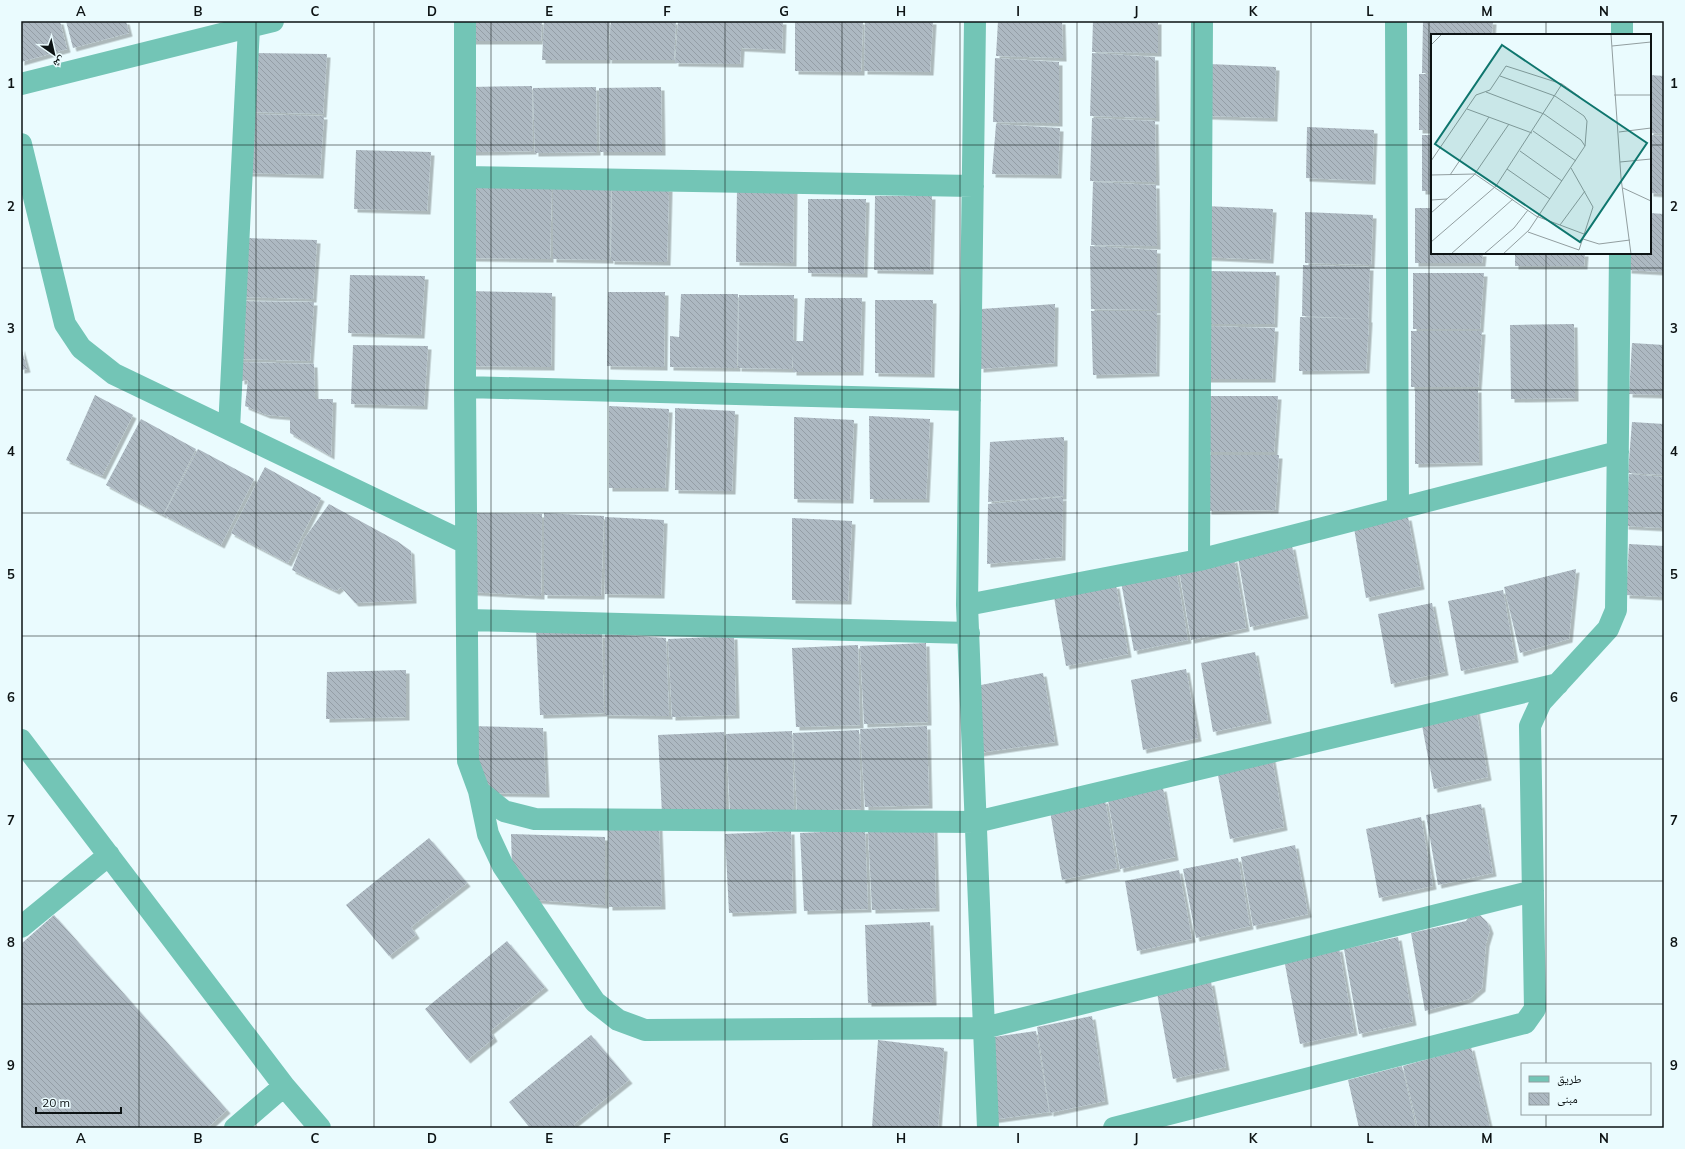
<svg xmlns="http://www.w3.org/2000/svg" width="1685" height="1149" font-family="Mulish,'Noto Naskh Arabic',sans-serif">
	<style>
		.building { fill: url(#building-back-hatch); filter: url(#shadow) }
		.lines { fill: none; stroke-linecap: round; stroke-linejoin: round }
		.minor { stroke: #73c5b6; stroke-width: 22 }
		.grid { fill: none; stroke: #0d1314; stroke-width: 1; stroke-opacity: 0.55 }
		.inset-road { fill: none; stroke: #929ea0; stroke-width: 1 }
		.view { fill: #0f766e; fill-opacity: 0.15; stroke: #0f766e; stroke-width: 2 }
		.inset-edge { fill: none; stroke: #0d1314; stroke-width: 2 }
		.neatline { fill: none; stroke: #0d1314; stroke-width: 1.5 }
		.grid-label { font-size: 13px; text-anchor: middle; font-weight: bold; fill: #0d1314 }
	</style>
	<defs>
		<pattern id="building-back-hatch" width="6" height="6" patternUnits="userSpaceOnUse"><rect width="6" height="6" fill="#adb9c2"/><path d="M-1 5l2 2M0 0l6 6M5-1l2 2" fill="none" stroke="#949ea6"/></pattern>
		<filter id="shadow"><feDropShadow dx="3.5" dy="3.5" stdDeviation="0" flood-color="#0004"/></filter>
	</defs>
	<rect width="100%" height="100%" fill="#eafbfe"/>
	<path class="building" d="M 21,21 L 60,21 L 67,49 L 21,62 Z
		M 66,21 L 126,21 L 129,33 L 73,48 Z
		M 471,21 L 542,21 L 541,41 L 472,41 Z
		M 544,21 L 610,21 L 607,60 L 542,60 Z
		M 611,21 L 676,21 L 674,60 L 608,60 Z
		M 678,21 L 783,21 L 782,50 L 741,48 L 740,64 L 675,63 Z
		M 795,21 L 863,21 L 861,72 L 795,71 Z
		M 865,21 L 933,21 L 930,72 L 864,71 Z
		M 998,21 L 1062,21 L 1063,58 L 996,56 Z
		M 1093,21 L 1158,21 L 1158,53 L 1092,52 Z
		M 1423,21 L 1493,21 L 1492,35 L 1432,35 L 1432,73 L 1422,73 Z
		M 253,53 L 327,54 L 323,114 L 251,112 Z
		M 1092,53 L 1155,57 L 1156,118 L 1090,116 Z
		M 995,58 L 1059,62 L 1059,123 L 993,122 Z
		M 1209,64 L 1276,67 L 1274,118 L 1208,116 Z
		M 1419,74 L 1432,74 L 1432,130 L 1419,130 Z
		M 1650,75 L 1664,76 L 1664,134 L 1650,133 Z
		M 532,86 L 533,151 L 472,152 L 469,87 Z
		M 596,87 L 597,152 L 535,153 L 533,88 Z
		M 661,87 L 662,152 L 600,152 L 599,88 Z
		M 250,114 L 324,116 L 320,175 L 248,173 Z
		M 1092,118 L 1155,121 L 1156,182 L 1090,181 Z
		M 996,124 L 1060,128 L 1058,175 L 992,174 Z
		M 1307,127 L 1374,130 L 1372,181 L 1306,178 Z
		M 1422,135 L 1432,135 L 1432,191 L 1422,191 Z
		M 1650,135 L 1664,136 L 1664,194 L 1650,193 Z
		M 356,150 L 431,152 L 427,211 L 354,209 Z
		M 1093,182 L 1156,185 L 1157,246 L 1091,245 Z
		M 469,183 L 552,185 L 550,259 L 468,258 Z
		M 553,186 L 611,186 L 610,260 L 553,259 Z
		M 612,186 L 669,188 L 667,262 L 611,261 Z
		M 737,188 L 794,188 L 793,263 L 736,262 Z
		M 875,196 L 932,196 L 930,271 L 874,270 Z
		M 808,199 L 866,199 L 864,274 L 808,273 Z
		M 1205,206 L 1273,209 L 1270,260 L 1204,257 Z
		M 1415,208 L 1432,208 L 1432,253 L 1483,253 L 1482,263 L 1415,263 Z
		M 1305,212 L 1373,215 L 1371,265 L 1305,263 Z
		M 1650,213 L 1664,214 L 1664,272 L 1628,270 L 1629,253 L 1650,253 Z
		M 243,238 L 317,240 L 313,299 L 240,297 Z
		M 1090,246 L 1157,250 L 1157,310 L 1091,309 Z
		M 1515,253 L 1585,253 L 1584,266 L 1515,266 Z
		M 1303,265 L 1370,267 L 1368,319 L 1302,316 Z
		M 1208,271 L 1276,272 L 1274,324 L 1207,324 Z
		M 1413,273 L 1484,273 L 1480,329 L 1413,329 Z
		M 350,275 L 425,276 L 421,335 L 348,333 Z
		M 469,291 L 552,293 L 551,367 L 468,366 Z
		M 608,292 L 665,292 L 664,367 L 607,366 Z
		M 681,294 L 738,294 L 737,368 L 670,367 L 670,336 L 679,337 Z
		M 739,295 L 794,295 L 793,341 L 803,341 L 805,298 L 862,298 L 860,372 L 793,372 L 793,353 L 792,369 L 738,368 Z
		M 875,300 L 933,300 L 931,374 L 875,373 Z
		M 239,301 L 314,302 L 310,361 L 237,359 Z
		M 1055,304 L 1054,363 L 980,369 L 981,309 Z
		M 1091,311 L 1157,311 L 1156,373 L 1093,375 Z
		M 1300,317 L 1369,319 L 1366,370 L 1299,371 Z
		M 1574,324 L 1575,398 L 1511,399 L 1510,325 Z
		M 1206,326 L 1275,328 L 1272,379 L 1205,379 Z
		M 1411,331 L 1482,331 L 1478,387 L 1411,387 Z
		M 1632,343 L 1664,345 L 1664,395 L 1629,394 Z
		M 353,345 L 428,346 L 424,406 L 351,404 Z
		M 21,347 L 27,369 L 21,370 Z
		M 240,362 L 314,364 L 315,399 L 333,399 L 331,456 L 290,433 L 290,417 L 267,415 L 245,406 L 248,380 L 241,381 Z
		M 1478,389 L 1479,462 L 1415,464 L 1415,390 Z
		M 95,395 L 133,415 L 102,476 L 66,460 Z
		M 1207,396 L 1278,396 L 1274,452 L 1207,452 Z
		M 609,406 L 669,409 L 665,488 L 609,488 Z
		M 675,408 L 735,411 L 732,491 L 675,490 Z
		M 869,416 L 930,419 L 926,499 L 870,499 Z
		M 794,417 L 854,420 L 850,500 L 794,499 Z
		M 141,419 L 196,449 L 163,515 L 106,485 Z
		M 1632,422 L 1664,424 L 1664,475 L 1628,473 Z
		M 1064,437 L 1063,496 L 988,502 L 990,442 Z
		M 198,449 L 254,479 L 221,545 L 164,515 Z
		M 1208,455 L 1279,455 L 1275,510 L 1208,511 Z
		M 265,467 L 321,498 L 288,563 L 231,533 Z
		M 1629,474 L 1664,477 L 1664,528 L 1625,526 Z
		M 1063,497 L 1062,557 L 987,564 L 988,504 Z
		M 329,504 L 397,541 L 411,551 L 413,600 L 355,603 L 341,587 L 336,591 L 292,570 L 304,539 Z
		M 472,513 L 542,514 L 541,596 L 472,592 Z
		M 544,513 L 604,516 L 601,596 L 544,595 Z
		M 605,517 L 664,520 L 661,595 L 605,594 Z
		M 1408,517 L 1421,586 L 1366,598 L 1354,528 Z
		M 792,518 L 852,521 L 848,601 L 792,600 Z
		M 1629,544 L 1664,546 L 1664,597 L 1626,595 Z
		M 1292,546 L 1305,615 L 1250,627 L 1238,558 Z
		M 1234,559 L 1246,628 L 1191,640 L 1179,570 Z
		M 1576,569 L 1569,639 L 1520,653 L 1504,587 Z
		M 1176,570 L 1188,640 L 1134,651 L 1121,582 Z
		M 1116,585 L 1128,654 L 1066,666 L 1054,597 Z
		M 1503,590 L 1515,659 L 1461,671 L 1448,601 Z
		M 1432,603 L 1445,672 L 1391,684 L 1378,614 Z
		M 536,630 L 602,634 L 604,713 L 540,715 Z
		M 605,634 L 666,638 L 669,716 L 605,715 Z
		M 734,636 L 736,715 L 672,717 L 668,639 Z
		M 926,643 L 928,722 L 864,724 L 860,646 Z
		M 858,645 L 860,725 L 796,727 L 792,648 Z
		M 1255,652 L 1268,720 L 1213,732 L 1201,663 Z
		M 1186,669 L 1198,738 L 1143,750 L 1131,680 Z
		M 406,670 L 406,717 L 326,719 L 327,672 Z
		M 1043,673 L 1055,742 L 979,753 L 981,685 Z
		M 1476,709 L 1488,777 L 1434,789 L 1421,720 Z
		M 470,726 L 543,728 L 546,794 L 493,793 L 470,761 Z
		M 927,726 L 929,805 L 865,807 L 860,729 Z
		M 859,730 L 861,809 L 797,811 L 793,733 Z
		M 792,731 L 794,811 L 730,813 L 726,734 Z
		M 724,732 L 726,812 L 662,814 L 658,735 Z
		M 1272,758 L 1284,827 L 1230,839 L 1217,770 Z
		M 1163,788 L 1175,857 L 1120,869 L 1108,800 Z
		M 1105,800 L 1117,868 L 1062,880 L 1050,811 Z
		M 1481,804 L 1493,873 L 1438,885 L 1426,815 Z
		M 1421,817 L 1433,886 L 1379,898 L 1366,829 Z
		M 659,827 L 662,906 L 609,907 L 608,829 Z
		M 934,828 L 936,908 L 872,910 L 868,831 Z
		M 865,830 L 868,909 L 804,911 L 800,833 Z
		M 791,831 L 793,910 L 729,913 L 725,834 Z
		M 511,834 L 605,837 L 605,905 L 535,900 L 512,869 Z
		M 429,838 L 467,883 L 411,927 L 416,935 L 389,956 L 346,905 Z
		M 1295,845 L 1308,914 L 1253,926 L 1241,857 Z
		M 1238,858 L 1250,926 L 1196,938 L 1183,869 Z
		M 1179,870 L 1192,939 L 1137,951 L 1125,881 Z
		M 54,915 L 227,1110 L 207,1128 L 21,1128 L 21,944 Z
		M 1480,915 L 1487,922 L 1490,930 L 1486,943 L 1482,988 L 1469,999 L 1425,1011 L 1411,933 L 1466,921 L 1468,918 Z
		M 930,922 L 933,1002 L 868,1003 L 865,925 Z
		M 1398,937 L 1413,1022 L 1359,1034 L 1344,949 Z
		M 507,941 L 545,987 L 490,1031 L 494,1038 L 467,1060 L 425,1009 Z
		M 1339,948 L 1354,1032 L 1300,1044 L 1284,959 Z
		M 1211,982 L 1226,1067 L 1173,1079 L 1157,993 Z
		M 1092,1016 L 1105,1101 L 1050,1113 L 1037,1027 Z
		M 1036,1031 L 1049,1112 L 991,1120 L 987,1038 Z
		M 591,1035 L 629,1080 L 574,1124 L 576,1128 L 530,1128 L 509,1102 Z
		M 878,1040 L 944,1048 L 938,1128 L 872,1128 Z
		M 1471,1047 L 1490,1128 L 1418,1128 L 1403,1066 Z
		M 1402,1066 L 1416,1128 L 1359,1128 L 1348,1080 Z"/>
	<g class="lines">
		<path class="minor" d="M 465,21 L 465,387 L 468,761 L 479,791 L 504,811 L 535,819 L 976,822 L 1558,684
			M 975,21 L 967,605 L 988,1128
			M 1396,21 L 1398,509
			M 1622,35 L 1622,21
			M 21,84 L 273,21
			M 21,144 L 65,324 L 81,348 L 114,374 L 466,543
			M 465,177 L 973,186
			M 465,387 L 970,400
			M 229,429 L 249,27
			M 1199,560 L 1202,21
			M 967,605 L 1199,560 L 1618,452
			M 467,620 L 969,633
			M 21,740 L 284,1086 L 320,1128
			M 479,791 L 488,834 L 503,866 L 595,1002 L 618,1020 L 645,1030 L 984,1028 L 1533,891
			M 21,927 L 109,855
			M 235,1128 L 284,1086
			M 1114,1128 L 1525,1023 L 1535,1009 L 1530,726 L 1541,702 L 1608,629 L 1616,610 L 1620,253"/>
	</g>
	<path class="grid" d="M 139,21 L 139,1128M 256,21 L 256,1128M 374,21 L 374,1128M 491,21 L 491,1128M 608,21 L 608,1128M 725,21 L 725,1128M 842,21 L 842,1128M 960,21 L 960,1128M 1077,21 L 1077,1128M 1194,21 L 1194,1128M 1311,21 L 1311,1128M 1429,21 L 1429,1128M 1546,21 L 1546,35M 21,145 L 1432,145M 1650,145 L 1664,145M 1546,253 L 1546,1064M 21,268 L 1664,268M 21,390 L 1664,390M 21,513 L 1664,513M 21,636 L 1664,636M 21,759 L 1664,759M 21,881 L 1664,881M 21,1004 L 1664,1004M 1546,1114 L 1546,1128"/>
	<g transform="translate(1431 34)">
		<rect width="220" height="220" fill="#eafbfe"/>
		<path class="inset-road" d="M 180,0 L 190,144 L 200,220M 0,11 L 11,0M 181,12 L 220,8M 69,42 L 124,62 L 153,82 L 156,87 L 154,112M 55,58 L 113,80 L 150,106 L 154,112 L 98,196 L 72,220M 183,61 L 220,61M 36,75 L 101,99M 102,97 L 145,127M 188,98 L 220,94M 89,117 L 131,147M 0,127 L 45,61 L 59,56 L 75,32 L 131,50 L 149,63M 189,128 L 220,125M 76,135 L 119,165M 0,141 L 44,140 L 105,182 L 153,200M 19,141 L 58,83M 192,154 L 220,167M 0,166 L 16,165M 0,179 L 43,141 L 78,90M 129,191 L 154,157M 97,198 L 148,216 L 162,173 L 140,134M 152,205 L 168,210 L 199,206M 0,208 L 65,152 L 131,50M 20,220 L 82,165M 53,220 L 83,194 L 97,176"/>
		<path class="view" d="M 71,11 L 216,109 L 149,208 L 4,110 Z"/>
		<rect width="220" height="220" class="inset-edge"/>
	</g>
	<rect width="1685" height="1149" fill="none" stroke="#eafbfe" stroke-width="44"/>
	<rect x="1521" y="1063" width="130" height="52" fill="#eafbfe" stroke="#929ea0"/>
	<rect x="1529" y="1076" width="20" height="6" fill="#73c5b6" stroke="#929ea0"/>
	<text x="1557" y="1083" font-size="12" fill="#0d1314">طريق</text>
	<rect x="1529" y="1093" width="20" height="12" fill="url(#building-back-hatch)" stroke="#929ea0"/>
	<text x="1557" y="1103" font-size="12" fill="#0d1314">مبنى</text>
	<g transform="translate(54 54) rotate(146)" stroke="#eafbfe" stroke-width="3" paint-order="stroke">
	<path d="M0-3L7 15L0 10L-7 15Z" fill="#0d1314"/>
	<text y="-6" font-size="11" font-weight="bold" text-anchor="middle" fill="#0d1314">ش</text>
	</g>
	<path d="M36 1107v6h85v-6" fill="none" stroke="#0d1314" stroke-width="2"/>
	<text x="42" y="1107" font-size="12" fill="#0d1314" stroke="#eafbfe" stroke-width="3" paint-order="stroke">20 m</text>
	<rect x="22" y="22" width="1641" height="1105" class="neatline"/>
	<g class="grid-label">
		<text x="81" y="16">A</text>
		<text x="198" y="16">B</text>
		<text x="315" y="16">C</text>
		<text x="432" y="16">D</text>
		<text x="549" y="16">E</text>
		<text x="667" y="16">F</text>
		<text x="784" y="16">G</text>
		<text x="901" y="16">H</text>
		<text x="1018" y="16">I</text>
		<text x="1136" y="16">J</text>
		<text x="1253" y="16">K</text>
		<text x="1370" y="16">L</text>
		<text x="1487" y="16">M</text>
		<text x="1604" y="16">N</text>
		<text x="11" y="88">1</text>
		<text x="1674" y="88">1</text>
		<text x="11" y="211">2</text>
		<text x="1674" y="211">2</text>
		<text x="11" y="333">3</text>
		<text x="1674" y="333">3</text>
		<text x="11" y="456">4</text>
		<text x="1674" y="456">4</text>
		<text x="11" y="579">5</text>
		<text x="1674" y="579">5</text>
		<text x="11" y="702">6</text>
		<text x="1674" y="702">6</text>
		<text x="11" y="825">7</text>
		<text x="1674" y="825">7</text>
		<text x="11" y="947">8</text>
		<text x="1674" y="947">8</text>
		<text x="11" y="1070">9</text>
		<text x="1674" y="1070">9</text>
		<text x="81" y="1143">A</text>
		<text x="198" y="1143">B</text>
		<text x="315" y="1143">C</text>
		<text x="432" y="1143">D</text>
		<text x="549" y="1143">E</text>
		<text x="667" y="1143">F</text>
		<text x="784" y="1143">G</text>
		<text x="901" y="1143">H</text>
		<text x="1018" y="1143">I</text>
		<text x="1136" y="1143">J</text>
		<text x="1253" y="1143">K</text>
		<text x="1370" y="1143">L</text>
		<text x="1487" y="1143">M</text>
		<text x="1604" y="1143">N</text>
	</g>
</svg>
